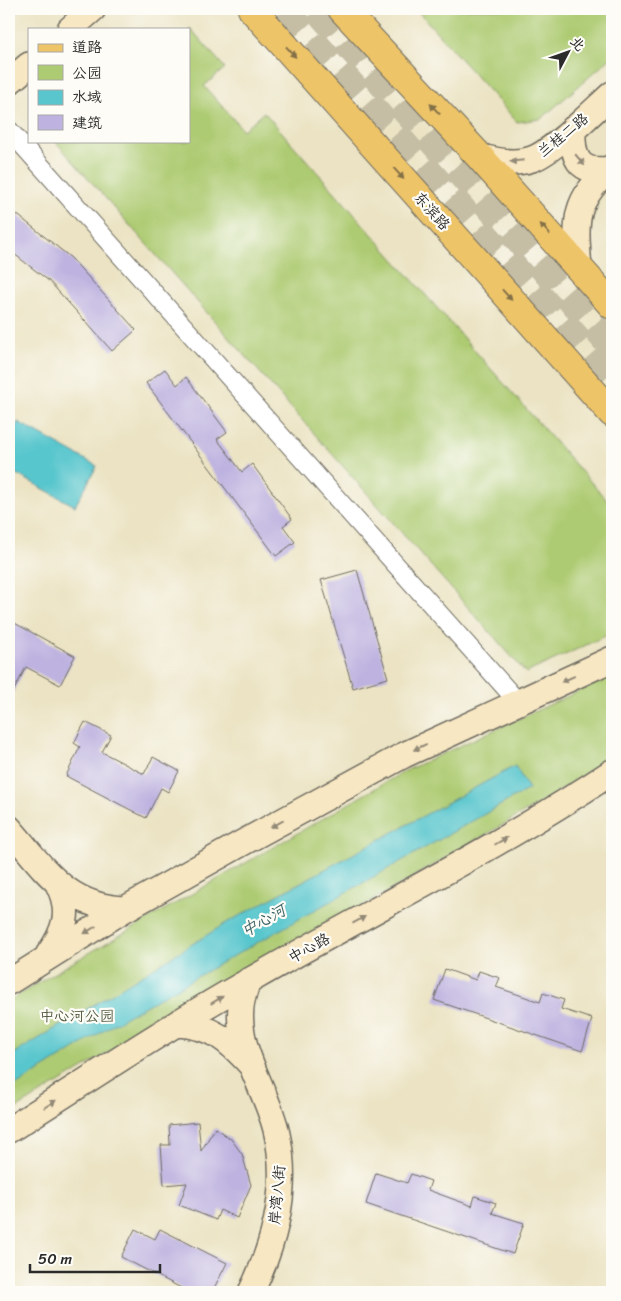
<svg xmlns="http://www.w3.org/2000/svg" width="621" height="1301" font-family="Sriracha,'LXGW WenKai TC',sans-serif">
	<style>
		.green { fill: #adcb72; stroke: #6c7b4e }
		.water { fill: #59c6cd; stroke: #42787c }
		.building { fill: #beb3e0 }
		.lines { fill: none; stroke-linecap: round; stroke-linejoin: round }
		.highway-tunnel { stroke: #c5bea5; stroke-width: 28; stroke-dasharray: 28 14; stroke-linecap: butt }
		.street-casing { stroke: #6e6b60; stroke-width: 20 }
		.secondary-casing { stroke: #6e6b60; stroke-width: 28 }
		.primary-casing { stroke: #6e6b60; stroke-width: 30 }
		.street { stroke: #fff; stroke-width: 18 }
		.secondary { stroke: #f8e7c3; stroke-width: 25 }
		.primary { stroke: #eec469; stroke-width: 28 }
		.oneway { fill: #837047 }
		.oneway2 { fill: #928977 }
		.labels { text-anchor: middle; stroke-width: 4.5; stroke-linejoin: round; paint-order: stroke }
		.street-label { font-size: 15px; fill: #2b2b2b; stroke: #fdfcf7 }
		.park-label { font-size: 15px; fill: #525b40; stroke: #fdfcf7 }
		.water-label { font-size: 16px; font-style: italic; fill: #3b6164; stroke: #fdfcf7 }
	</style>
	<rect width="100%" height="100%" fill="#fdfcf7"/>
	<filter id="ink" filterUnits="userSpaceOnUse"><feTurbulence type="fractalNoise" baseFrequency=".02" numOctaves="2"/><feDisplacementMap in="SourceGraphic" scale="10" xChannelSelector="R" yChannelSelector="G"/><feConvolveMatrix kernelMatrix="1 2 1 2 8 2 1 2 1" color-interpolation-filters="sRGB"/></filter>
	<filter id="wash" filterUnits="userSpaceOnUse"><feTurbulence type="fractalNoise" baseFrequency=".0096" numOctaves="4" result="noise"/><feDisplacementMap in="SourceGraphic" scale="20" xChannelSelector="R" yChannelSelector="G"/><feGaussianBlur stdDeviation="1.12" result="paint"/><feColorMatrix in="noise" values="0 0 0 0 0 0 0 0 0 0 0 0 0 0 0 0 0 1.4 0 .05"/><feComposite in="paint" operator="in"/></filter>
	<g filter="url(#wash)">
		<rect width="100%" height="100%" fill="#ebe3c3"/>
		<path class="green" d="M 416,9 L 612,9 L 612,57 L 541,119 L 517,122 Z
			M 189,29 L 191,29 L 225,68 L 204,86 L 243,130 L 264,112 L 612,506 L 612,633 L 526,673 L 55,141 L 189,141 Z
			M 612,676 L 612,757 L 545,800 L 396,887 L 215,988 L 9,1113 L 9,1001 L 51,975 L 407,770 Z"/>
		<path class="water" d="M 18,422 L 97,466 L 75,506 L 9,470 L 9,439 Z
			M 515,766 L 529,789 L 124,1018 L 9,1090 L 9,1057 L 228,922 Z"/>
		<g id="blocks">
			<path class="building" d="M 9,208 L 71,258 L 136,330 L 112,351 L 49,281 L 9,250 Z
				M 165,369 L 177,385 L 186,377 L 227,432 L 217,439 L 242,472 L 252,464 L 292,519 L 283,526 L 295,542 L 276,556 L 146,383 Z
				M 357,570 L 388,678 L 353,688 L 321,580 Z
				M 9,620 L 75,656 L 60,685 L 26,667 L 9,700 Z
				M 85,722 L 111,735 L 102,752 L 144,774 L 153,757 L 179,771 L 168,792 L 161,788 L 146,818 L 66,776 L 80,747 L 74,743 Z
				M 445,969 L 476,980 L 479,971 L 500,978 L 496,987 L 540,1002 L 543,993 L 564,1000 L 561,1009 L 592,1019 L 582,1051 L 434,1000 Z
				M 198,1122 L 201,1151 L 215,1128 L 231,1139 L 242,1154 L 251,1185 L 237,1218 L 220,1210 L 216,1220 L 179,1205 L 187,1183 L 164,1185 L 161,1145 L 170,1145 L 169,1125 Z
				M 376,1173 L 407,1183 L 411,1174 L 431,1181 L 428,1190 L 472,1206 L 475,1196 L 496,1203 L 492,1213 L 524,1223 L 513,1254 L 366,1204 Z
				M 135,1229 L 155,1239 L 160,1229 L 227,1263 L 212,1292 L 189,1292 L 121,1257 Z"/>
		</g>
	</g>
	<g filter="url(#ink)">
		<use href="#blocks" fill-opacity="0" stroke="#6e6b60" stroke-width="1"/>
		<g class="lines">
			<path class="highway-tunnel" d="M 284,9 L 612,378
				M 317,9 L 612,347"/>
			<g class="street-casing">
				<path id="street" d="M 9,130 L 518,702"/>
			</g>
			<g class="secondary-casing">
				<path id="secondary" d="M 70,29 L 93,9
					M 9,82 L 29,65
					M 573,129 C 572,156 577,174 609,169
					M 479,156 C 495,161 515,165 532,159 C 553,152 593,111 612,94
					M 579,268 C 575,219 573,201 612,167
					M 9,828 C 44,868 66,907 125,909
					M 48,955 C 66,930 72,910 57,882
					M 248,981 C 245,989 242,998 241,1007 C 236,1051 268,1091 277,1134 C 289,1188 275,1243 251,1292
					M 9,982 L 125,909 L 244,842 L 404,755 L 612,659
					M 177,1024 C 212,1026 228,1040 251,1065
					M 9,1130 C 88,1080 167,1027 249,981 C 370,911 496,849 612,772"/>
			</g>
			<g class="primary-casing">
				<path id="primary" d="M 252,9 L 612,413
					M 342,9 L 479,156 L 612,305"/>
			</g>
			<use href="#street" class="street"/>
			<use href="#secondary" class="secondary"/>
			<use href="#primary" class="primary"/>
		</g>
		<defs><path id="oneway-solid" d="M-6-.8H1V-3.2L6.5 0L1 3.2V.8H-6Z" transform="scale(1.25)"/></defs>
		<g class="oneway">
			<use href="#oneway-solid" transform="translate(291 52) rotate(48)"/>
			<use href="#oneway-solid" transform="translate(435 109) rotate(-133)"/>
			<use href="#oneway-solid" transform="translate(399 174) rotate(48)"/>
			<use href="#oneway-solid" transform="translate(545 229) rotate(-132)"/>
			<use href="#oneway-solid" transform="translate(507 295) rotate(48)"/>
		</g>
		<g class="oneway2">
			<use href="#oneway-solid" transform="translate(580 160) rotate(50)"/>
			<use href="#oneway-solid" transform="translate(517 161) rotate(175)"/>
			<use href="#oneway-solid" transform="translate(568 679) rotate(155)"/>
			<use href="#oneway-solid" transform="translate(420 747) rotate(155)"/>
			<use href="#oneway-solid" transform="translate(277 824) rotate(152)"/>
			<use href="#oneway-solid" transform="translate(501 841) rotate(-30)"/>
			<use href="#oneway-solid" transform="translate(359 920) rotate(-29)"/>
			<use href="#oneway-solid" transform="translate(90 930) rotate(148)"/>
			<use href="#oneway-solid" transform="translate(217 1000) rotate(-31)"/>
			<use href="#oneway-solid" transform="translate(50 1104) rotate(-32)"/>
		</g>
	</g>
	<g class="labels">
		<g class="street-label">
			<text transform="translate(563 135) rotate(-39)" y="5">兰桂二路</text>
			<text transform="translate(432 211) rotate(48)" y="5">东滨路</text>
			<text transform="translate(309 948) rotate(-29)" y="5">中心路</text>
			<text transform="translate(277 1195) rotate(-85)" y="5">岸湾八街</text>
		</g>
		<g class="park-label">
			<text x="77" y="1021">中心河公园</text>
		</g>
		<g class="water-label">
			<text transform="translate(263 920) rotate(-29)" y="6">中心河</text>
		</g>
	</g>
	<rect width="621" height="1301" fill="none" stroke="#fdfcf7" stroke-width="30"/>
	<rect x="28" y="28" width="162" height="115" fill="#fdfcf7" stroke="#a9a8a5"/>
	<rect x="38" y="44" width="25" height="8" fill="#eec469" stroke="#a9a8a5"/>
	<text x="72" y="52" font-size="15" fill="#2b2b2b">道路</text>
	<rect x="38" y="65" width="25" height="15" fill="#adcb72" stroke="#a9a8a5"/>
	<text x="72" y="78" font-size="15" fill="#2b2b2b">公园</text>
	<rect x="38" y="90" width="25" height="15" fill="#59c6cd" stroke="#a9a8a5"/>
	<text x="72" y="102" font-size="15" fill="#2b2b2b">水域</text>
	<rect x="38" y="115" width="25" height="15" fill="#beb3e0" stroke="#a9a8a5"/>
	<text x="72" y="128" font-size="15" fill="#2b2b2b">建筑</text>
	<g transform="translate(568 52) rotate(49)" stroke="#fdfcf7" stroke-width="4" paint-order="stroke">
	<path d="M0-4L9 19L0 12L-9 19Z" fill="#2b2b2b"/>
	<text y="-8" font-size="14" font-weight="bold" text-anchor="middle" fill="#2b2b2b">北</text>
	</g>
	<path d="M30 1264v8h130v-8" fill="none" stroke="#2b2b2b" stroke-width="2.5"/>
	<text x="38" y="1264" font-size="15" fill="#2b2b2b" stroke="#fdfcf7" stroke-width="4" paint-order="stroke">50 m</text>
</svg>
